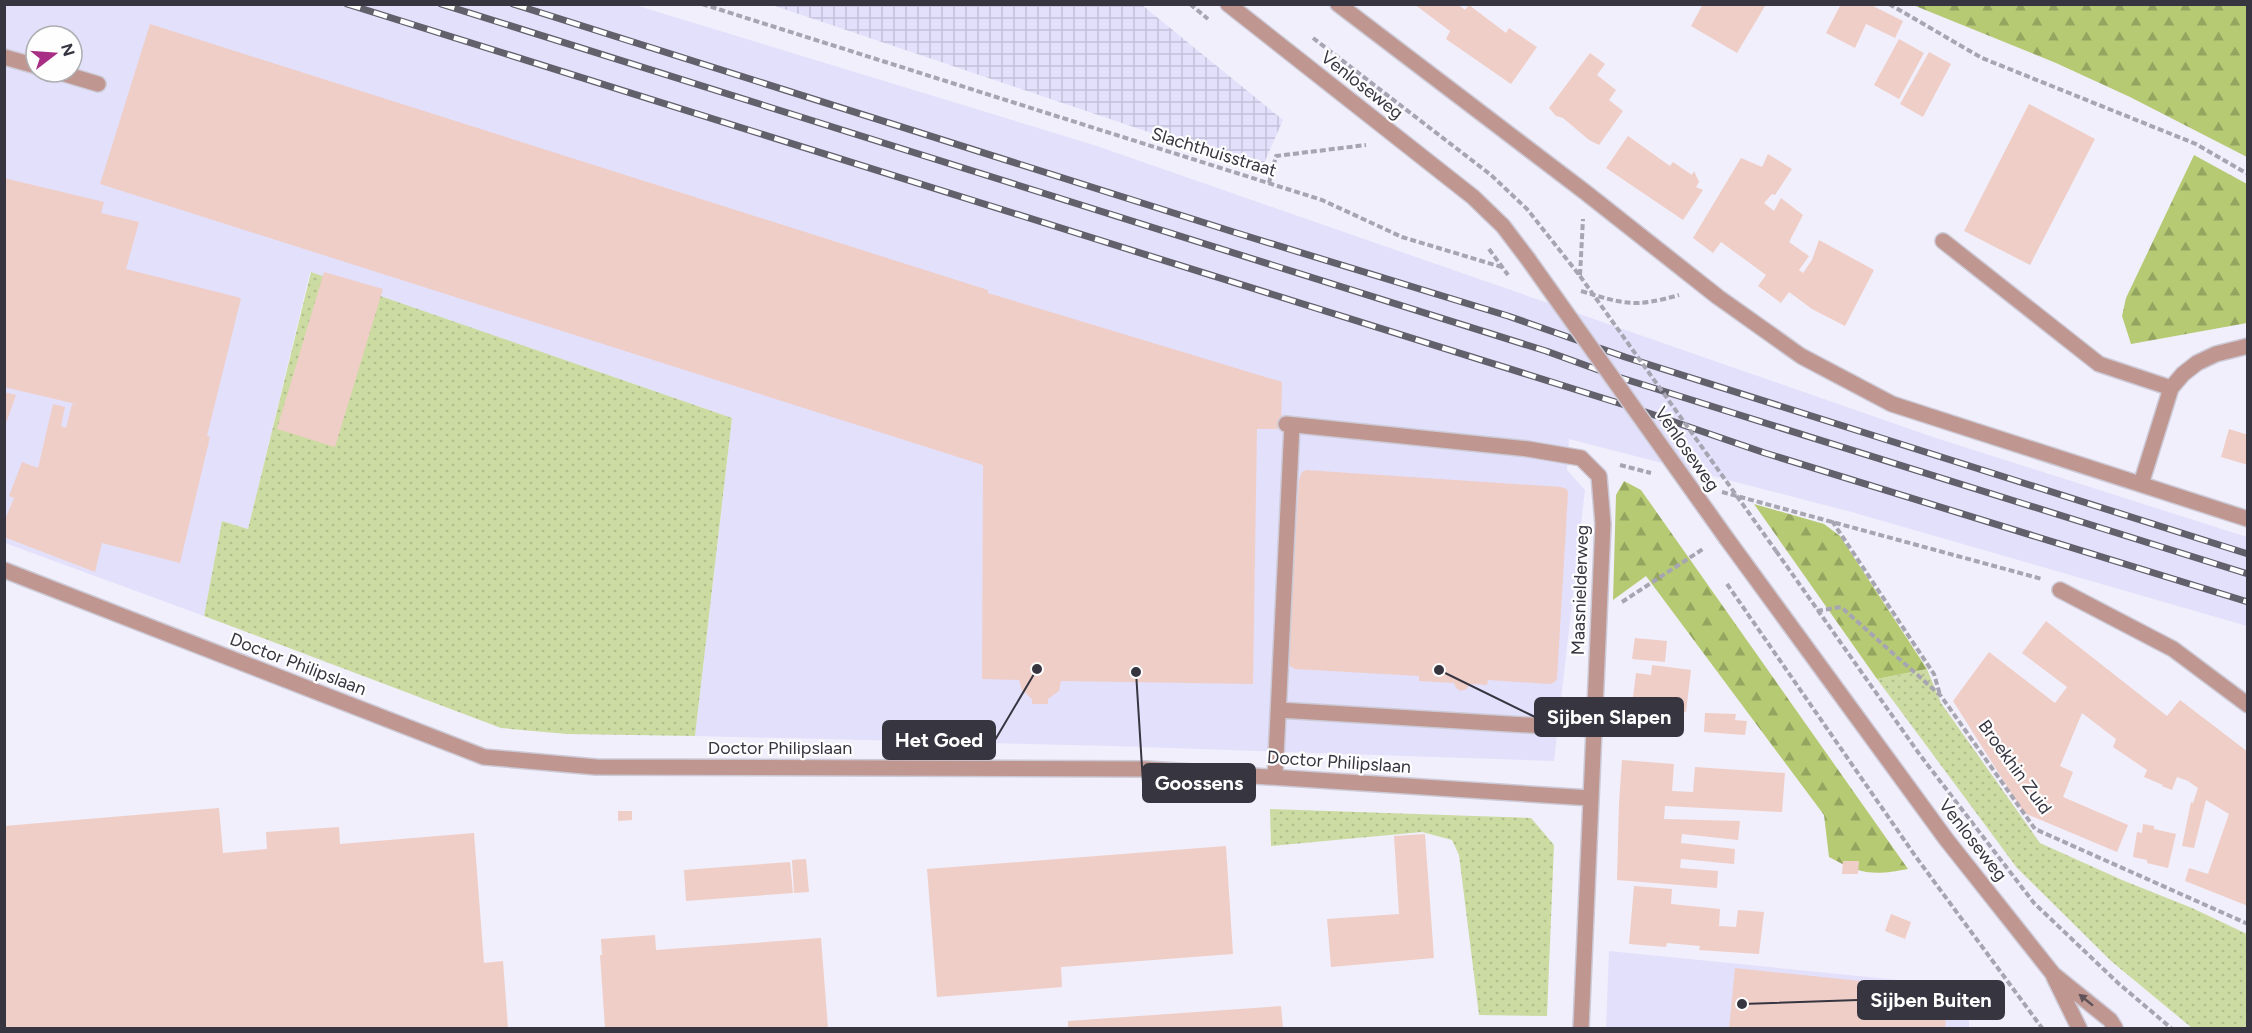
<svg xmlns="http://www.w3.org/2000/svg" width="2252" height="1033" font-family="Figtree,sans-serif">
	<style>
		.built { fill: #e3e0fc; fill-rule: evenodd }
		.industrial { fill: url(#industrial-grid) }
		.grass { fill: url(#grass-dots) }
		.forest { fill: url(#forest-firs) }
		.building { fill: #efcec7 }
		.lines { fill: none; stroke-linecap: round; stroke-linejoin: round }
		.minor-casing { stroke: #cccad6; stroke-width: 18 }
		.path { stroke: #a7a5b1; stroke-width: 4; stroke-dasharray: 6 3; stroke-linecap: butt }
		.minor { stroke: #c09690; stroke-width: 15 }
		.rail-casing { stroke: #61606b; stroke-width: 7 }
		.rail { stroke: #fefefe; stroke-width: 4.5; stroke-dasharray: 14; stroke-linecap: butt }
		.minor-bridge-casing { stroke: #cccad6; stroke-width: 18; stroke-linecap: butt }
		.path-bridge { stroke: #a7a5b1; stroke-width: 4; stroke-dasharray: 6 3; stroke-linecap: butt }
		.minor-bridge { stroke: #c09690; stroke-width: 15 }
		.oneway { fill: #5f5258 }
		.labels { text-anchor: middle; stroke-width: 4.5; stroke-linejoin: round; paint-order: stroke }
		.street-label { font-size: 18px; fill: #363540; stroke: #fefefe }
		.leader { fill: none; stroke: #363540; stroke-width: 2 }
		.callout-dot { fill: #363540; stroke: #fefefe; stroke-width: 2 }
		.callout { fill: #363540; stroke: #363540; stroke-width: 2 }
		.callout-label { font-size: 20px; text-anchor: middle; font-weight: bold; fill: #fff }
	</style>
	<defs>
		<pattern id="industrial-grid" width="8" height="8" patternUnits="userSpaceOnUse" patternTransform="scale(1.5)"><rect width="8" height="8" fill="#e3e0fc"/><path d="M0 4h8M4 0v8" fill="none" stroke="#c3c1d9"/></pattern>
		<pattern id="grass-dots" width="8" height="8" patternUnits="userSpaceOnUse" patternTransform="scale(1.5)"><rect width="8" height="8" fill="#ccdba2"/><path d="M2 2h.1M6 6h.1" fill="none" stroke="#b0bd8d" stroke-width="1.8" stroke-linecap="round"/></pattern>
		<pattern id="forest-firs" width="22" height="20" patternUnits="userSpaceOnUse" patternTransform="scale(1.5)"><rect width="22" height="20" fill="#b5ca73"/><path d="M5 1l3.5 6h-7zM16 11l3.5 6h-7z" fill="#94a560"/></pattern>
	</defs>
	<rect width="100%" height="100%" fill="#f1effb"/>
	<path class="built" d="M 4,5 L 635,5 L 1094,145 L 1936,438 L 2247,537 L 2247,626 L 1848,511 L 1569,439 L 1567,470 L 1585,490 L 1554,761 L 1111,746 L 695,736 L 732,418 L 310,272 L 248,529 L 222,521 L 204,616 L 5,543 ZM 36,36 L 72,36 L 72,72 L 36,72 Z
		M 1609,951 L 1969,987 L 1969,1028 L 1606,1028 Z"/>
	<path class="industrial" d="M 772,5 L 1142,5 L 1283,120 L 1261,170 Z"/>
	<path class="grass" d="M 311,272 L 732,418 L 695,736 L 567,734 L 501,728 L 204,616 L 222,521 L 248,529 Z
		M 1927,669 L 1941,703 L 2040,843 L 2122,880 L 2192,908 L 2247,934 L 2247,1028 L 2192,1028 L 2111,961 L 2017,868 L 1877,679 Z
		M 1270,809 L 1531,818 L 1554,845 L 1547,1016 L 1479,1015 L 1459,855 L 1452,840 L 1422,832 L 1271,846 Z"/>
	<path class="forest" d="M 1913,5 L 2247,5 L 2247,157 L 2130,97 L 2056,63 Z
		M 2194,155 L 2247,184 L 2247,323 L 2131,344 L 2122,316 L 2126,298 Z
		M 1624,481 L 1641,490 L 1908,869 C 1873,876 1860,874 1829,857 L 1824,815 L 1646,576 L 1613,600 L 1616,495 Z
		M 1754,504 L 1824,524 L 1840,536 L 1927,669 L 1877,679 Z"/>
	<path class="building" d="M 1414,4 L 1457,4 L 1465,10 L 1469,5 L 1506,33 L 1509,28 L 1537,47 L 1511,84 L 1446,39 L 1450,31 Z
		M 1703,4 L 1763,4 L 1765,6 L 1737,53 L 1691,26 Z
		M 1841,4 L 1869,4 L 1903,21 L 1895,38 L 1866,24 L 1855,48 L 1826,33 Z
		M 150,24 L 988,290 L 988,293 L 1282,382 L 1281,429 L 1257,429 L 1253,684 L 1061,681 L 1059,691 L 1048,699 L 1048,704 L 1032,704 L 1032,699 L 1022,690 L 1019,680 L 982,679 L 983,465 L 100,184 Z
		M 1899,39 L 1924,53 L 1899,99 L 1874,85 Z
		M 1929,52 L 1951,64 L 1923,117 L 1900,104 Z
		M 1590,53 L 1605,64 L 1597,75 L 1616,90 L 1609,100 L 1623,111 L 1599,145 L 1589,140 L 1563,118 L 1556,116 L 1549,108 Z
		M 2029,104 L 2095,139 L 2030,265 L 1964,231 Z
		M 1628,136 L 1670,166 L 1673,162 L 1692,175 L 1694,171 L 1699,182 L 1696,187 L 1703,190 L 1683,220 L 1606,168 Z
		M 1768,154 L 1792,169 L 1775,195 L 1772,194 L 1764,203 L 1774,211 L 1781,198 L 1803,215 L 1789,242 L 1809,256 L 1799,270 L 1803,273 L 1812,260 L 1819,240 L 1874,270 L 1845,326 L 1812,309 L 1789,292 L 1781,303 L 1758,286 L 1766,275 L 1721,242 L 1713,253 L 1693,238 L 1741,158 L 1762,167 Z
		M 4,178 L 104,202 L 101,213 L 139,222 L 126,269 L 241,298 L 207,436 L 210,437 L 180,563 L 102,543 L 95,572 L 4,537 L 4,522 L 14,498 L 9,496 L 22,462 L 38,468 L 53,404 L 65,407 L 61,426 L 66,428 L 72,404 L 76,404 L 4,387 Z
		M 324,272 L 383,289 L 335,447 L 277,429 Z
		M 4,392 L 16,395 L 5,426 L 4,426 Z
		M 2229,429 L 2248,435 L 2248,465 L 2221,457 Z
		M 1306,470 L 1561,487 L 1567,489 L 1568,494 L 1557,679 L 1555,682 L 1550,684 L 1488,680 L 1487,685 L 1469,684 L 1467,689 L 1461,691 L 1456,688 L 1454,683 L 1419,681 L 1419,676 L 1295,669 L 1290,666 L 1288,660 L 1299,480 L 1302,472 Z
		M 2046,621 L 2167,716 L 2180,700 L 2248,752 L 2248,906 L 2185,881 L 2189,868 L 2208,874 L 2229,814 L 2206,800 L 2194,848 L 2182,846 L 2191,802 L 2193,803 L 2198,788 L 2188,781 L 2177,777 L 2172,790 L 2162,786 L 2163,785 L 2144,777 L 2147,770 L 2113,747 L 2116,739 L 2082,713 L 2060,766 L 2073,772 L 2063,797 L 2128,825 L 2117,852 L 2024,813 L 1953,701 L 1989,652 L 2055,703 L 2067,687 L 2022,653 Z
		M 1635,638 L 1667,641 L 1665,662 L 1632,659 Z
		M 1652,665 L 1691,670 L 1686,712 L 1632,706 L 1636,673 L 1651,675 Z
		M 1705,713 L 1736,714 L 1735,720 L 1747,721 L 1745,735 L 1704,732 Z
		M 1622,760 L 1674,764 L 1672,791 L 1693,792 L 1695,767 L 1785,773 L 1782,812 L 1665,806 L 1664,819 L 1740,821 L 1738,840 L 1682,834 L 1681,843 L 1735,849 L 1734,864 L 1681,859 L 1680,868 L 1718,871 L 1717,888 L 1617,880 L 1619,803 Z
		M 219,808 L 223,853 L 267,849 L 266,832 L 339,827 L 340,844 L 474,833 L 484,963 L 503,961 L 508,1028 L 4,1028 L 4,826 Z
		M 618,811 L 632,811 L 632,820 L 618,821 Z
		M 2143,824 L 2154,826 L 2154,829 L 2176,834 L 2168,868 L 2147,863 L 2147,860 L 2133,857 L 2137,832 L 2142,833 Z
		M 1425,834 L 1434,958 L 1331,967 L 1327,919 L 1399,914 L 1394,836 Z
		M 1226,846 L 1233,954 L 1061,967 L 1062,987 L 937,997 L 927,869 Z
		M 806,859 L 809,892 L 794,893 L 792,860 Z
		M 1843,861 L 1859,861 L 1858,874 L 1842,874 Z
		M 790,862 L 793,893 L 686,901 L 684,870 Z
		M 1634,886 L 1672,889 L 1671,904 L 1720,909 L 1719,926 L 1736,927 L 1738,910 L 1764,912 L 1759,954 L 1699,950 L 1700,946 L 1667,943 L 1666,947 L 1629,944 Z
		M 1891,914 L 1911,922 L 1905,939 L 1885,931 Z
		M 655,935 L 656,950 L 821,938 L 828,1028 L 605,1028 L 600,955 L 602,955 L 601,939 Z
		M 1735,968 L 1949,990 L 1945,1028 L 1729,1028 Z
		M 1281,1006 L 1283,1028 L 1068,1028 L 1068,1021 Z"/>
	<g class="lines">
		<g class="minor-casing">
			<path id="minor" d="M 1228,4 L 1473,197 L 1503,226 L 1528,259
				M 1338,4 L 1585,192 L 1718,297 L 1801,356 L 1892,404 L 2248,519
				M 4,57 L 36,66
				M 58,72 L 98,84
				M 1943,241 L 2099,364 L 2171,388
				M 1286,424 L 1528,449 L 1581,458 L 1599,476 L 1603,524 L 1581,1028
				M 2141,484 L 2171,388 L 2183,374 L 2197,363 L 2216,354 L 2248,346
				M 1727,539 L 1946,839 L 2053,974 L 2110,1020 L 2115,1028
				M 4,570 L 484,757 L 596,767 L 1146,769 L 1590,798
				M 2060,590 L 2173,649 L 2248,705
				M 1279,710 L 1594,729
				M 1275,777 L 1292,425
				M 2054,977 L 2079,1028"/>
		</g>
		<path class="path" d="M 702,4 L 1322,200 L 1402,237 L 1505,268
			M 1190,4 L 1208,19
			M 1889,4 L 1982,58 L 2196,144 L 2248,174
			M 1313,38 L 1491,175 L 1527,209 L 1580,276
			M 1269,183 L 1276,156 L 1366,145
			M 1580,275 L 1583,219
			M 1581,291 C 1624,304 1634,308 1679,295
			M 1620,465 L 1651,473
			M 1722,492 L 2042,579
			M 1832,521 L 1934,674 L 1940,695
			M 1776,551 L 1920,755 L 2034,903 L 2118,983 L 2171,1028
			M 1727,584 L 1916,857 L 2042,1028
			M 1622,602 L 1703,549
			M 1817,611 L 1841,607 L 1941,696 L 2035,829 L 2248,924"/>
		<use href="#minor" class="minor"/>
		<g class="rail-casing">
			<path id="rail" d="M 347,4 L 1628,406 L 1765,453 L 2248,602
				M 441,4 L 1546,351 L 1615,376 L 2248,574
				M 513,4 L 1240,234 L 1508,316 L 1625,357 L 2248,554"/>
		</g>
		<use href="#rail" class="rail"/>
		<g class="minor-bridge-casing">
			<path id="minor-bridge" d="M 1528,259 L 1727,539"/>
		</g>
		<path class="path-bridge" d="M 1489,249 L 1508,275
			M 1580,276 L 1776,551"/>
		<use href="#minor-bridge" class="minor-bridge"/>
	</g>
	<defs><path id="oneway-solid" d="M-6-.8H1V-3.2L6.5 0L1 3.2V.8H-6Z" transform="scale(1.5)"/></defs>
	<use class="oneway" href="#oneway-solid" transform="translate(2086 1000) rotate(-141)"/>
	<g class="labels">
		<g class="street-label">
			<text transform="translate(1362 85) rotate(38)" y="6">Venloseweg</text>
			<text transform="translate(1214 152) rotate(17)" y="6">Slachthuisstraat</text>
			<text transform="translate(1687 449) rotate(55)" y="6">Venloseweg</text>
			<text transform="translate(1580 590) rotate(-88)" y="6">Maasnielderweg</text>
			<text transform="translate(298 664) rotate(21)" y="6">Doctor Philipslaan</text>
			<text x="780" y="754">Doctor Philipslaan</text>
			<text transform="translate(1339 762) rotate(4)" y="6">Doctor Philipslaan</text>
			<text transform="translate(2015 767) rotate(54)" y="6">Broekhin Zuid</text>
			<text transform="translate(1973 840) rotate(52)" y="6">Venloseweg</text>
		</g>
	</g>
	<path class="leader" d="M1439 670L1535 717M1037 669L995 740M1136 672L1143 783M1742 1004L1858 1000"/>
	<g class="callout-dot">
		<circle cx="1439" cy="670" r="6"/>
		<circle cx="1037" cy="669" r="6"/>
		<circle cx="1136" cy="672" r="6"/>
		<circle cx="1742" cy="1004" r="6"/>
	</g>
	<g class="callout">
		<rect x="1535" y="698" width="148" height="38" rx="6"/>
		<rect x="883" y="721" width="112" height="38" rx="6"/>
		<rect x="1143" y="764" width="112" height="38" rx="6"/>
		<rect x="1858" y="981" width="146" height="38" rx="6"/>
	</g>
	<g class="callout-label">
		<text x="1609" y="724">Sijben Slapen</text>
		<text x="939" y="747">Het Goed</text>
		<text x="1199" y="790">Goossens</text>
		<text x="1931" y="1007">Sijben Buiten</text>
	</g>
	<rect width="2252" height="1033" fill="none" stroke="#363540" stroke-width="12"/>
	<g transform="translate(54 54) rotate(73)"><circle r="28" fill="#fefefe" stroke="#aeaeb2" stroke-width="1.5"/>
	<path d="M0-4.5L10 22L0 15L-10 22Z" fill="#a72e84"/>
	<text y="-9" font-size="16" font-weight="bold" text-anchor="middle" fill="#363540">N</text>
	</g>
</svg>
